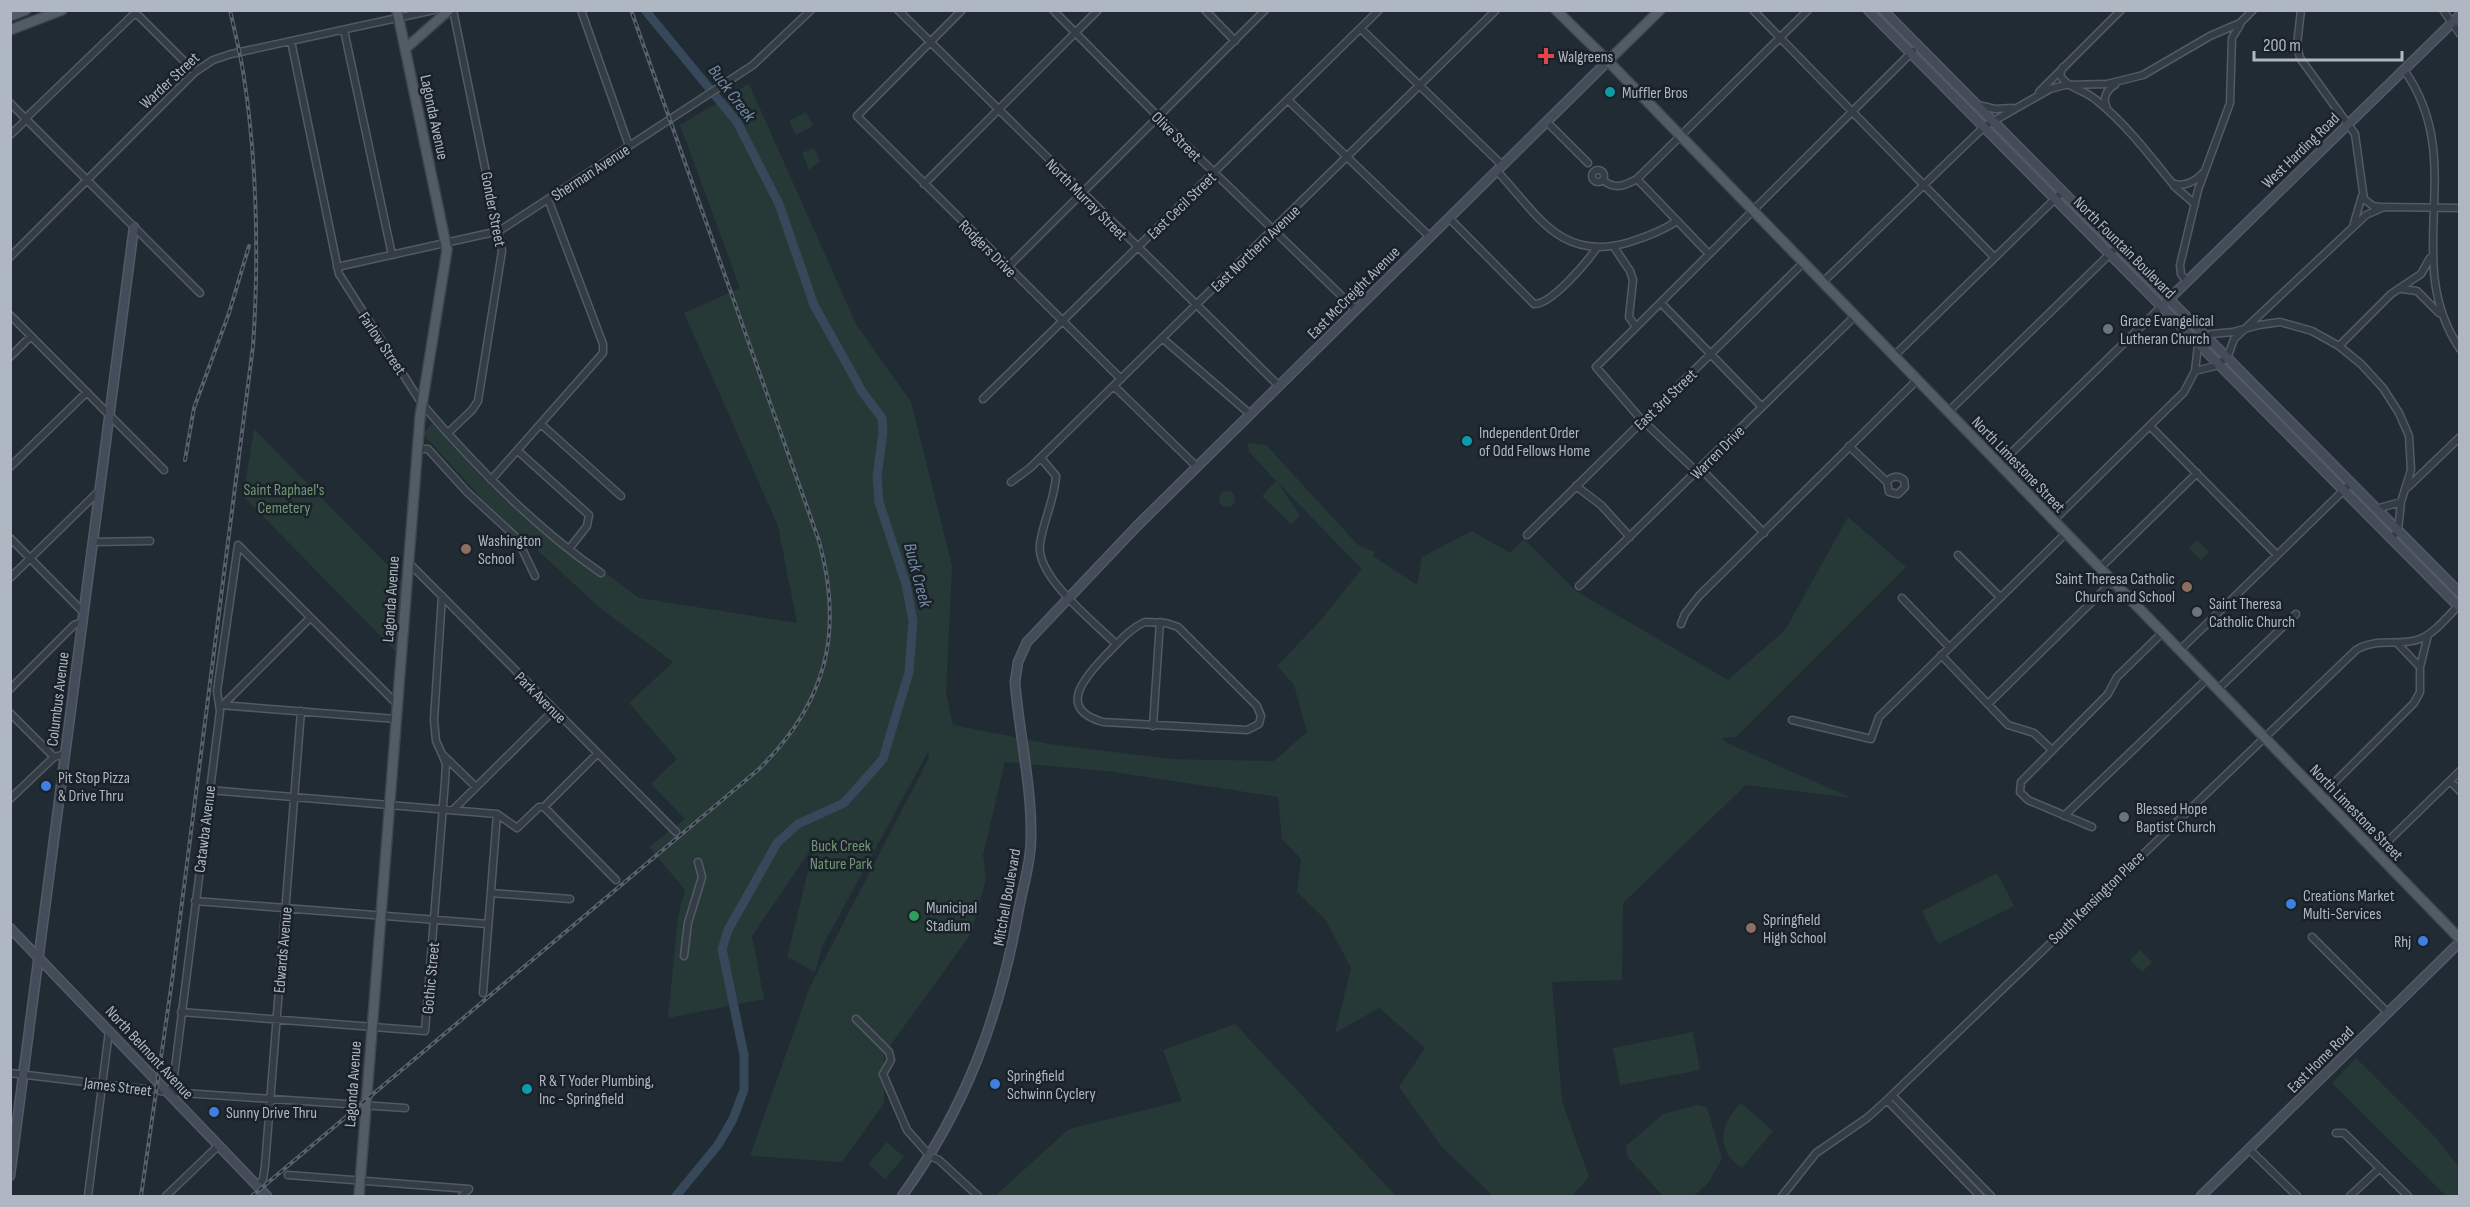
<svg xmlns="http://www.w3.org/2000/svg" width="2470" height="1207" font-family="'Sofia Sans Condensed',sans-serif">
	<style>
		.green { fill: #263937 }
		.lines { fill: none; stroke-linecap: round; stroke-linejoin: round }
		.river { stroke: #36485a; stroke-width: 9 }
		.street-casing { stroke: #525a63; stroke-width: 9 }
		.secondary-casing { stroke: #525a63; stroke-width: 11 }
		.primary-casing { stroke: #3e454f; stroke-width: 12 }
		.street { stroke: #343c45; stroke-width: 6 }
		.secondary { stroke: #434c58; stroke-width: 8 }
		.primary { stroke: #525c65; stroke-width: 9 }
		.rail-casing { stroke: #56616c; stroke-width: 4 }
		.rail { stroke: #1a2129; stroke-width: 1.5; stroke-dasharray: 4.5; stroke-linecap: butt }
		.health-dot { fill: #e0444e; stroke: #1a2129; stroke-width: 2 }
		.culture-dot { fill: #0f9aa8; stroke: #1a2129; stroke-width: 2 }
		.worship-dot { fill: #6b7280; stroke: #1a2129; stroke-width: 2 }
		.education-dot { fill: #8d6e63; stroke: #1a2129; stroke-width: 2 }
		.shop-dot { fill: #3f7fe0; stroke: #1a2129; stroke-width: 2 }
		.leisure-dot { fill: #2e9e5b; stroke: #1a2129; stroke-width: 2 }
		.labels { text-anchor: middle; stroke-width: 5; stroke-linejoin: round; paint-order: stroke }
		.poi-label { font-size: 16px; fill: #aeb7c2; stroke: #1a2129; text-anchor: start }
		.street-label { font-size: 16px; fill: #aeb7c2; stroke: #1a2129 }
		.park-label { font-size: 16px; fill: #709675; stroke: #1a2129 }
		.water-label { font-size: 18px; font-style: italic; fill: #718aa3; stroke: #1a2129 }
	</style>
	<rect width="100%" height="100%" fill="#212b34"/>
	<path class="green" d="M 749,84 L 856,324 L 911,402 L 952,566 L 946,693 L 953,725 L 1049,744 L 1170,759 L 1274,761 L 1307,732 L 1294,685 L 1277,666 L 1320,621 L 1362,569 L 1279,484 L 1300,516 L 1291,524 L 1262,496 L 1275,482 L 1278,483 L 1249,452 L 1248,443 L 1266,445 L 1358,545 L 1374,552 L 1373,556 L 1417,585 L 1422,557 L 1472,531 L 1510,553 L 1524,539 L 1576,591 L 1728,680 L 1785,630 L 1848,517 L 1906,567 L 1736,737 L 1722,738 L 1727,743 L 1852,798 L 1746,785 L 1623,903 L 1622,980 L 1552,982 L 1562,1101 L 1589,1177 L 1572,1196 L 1493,1196 L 1441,1146 L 1399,1087 L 1425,1048 L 1379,1008 L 1335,1033 L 1351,968 L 1325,919 L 1297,892 L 1301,859 L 1282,839 L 1278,797 L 1107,771 L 1005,762 L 983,855 L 986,879 L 971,934 L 884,1054 L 884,1103 L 842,1162 L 750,1156 L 809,989 L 928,760 L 929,750 L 822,947 L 815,972 L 787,957 L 815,843 L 752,936 L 764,999 L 668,1018 L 678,916 L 685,890 L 649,847 L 685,819 L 651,784 L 677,759 L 629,703 L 673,662 L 600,608 L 483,500 L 423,434 L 432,423 L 489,485 L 639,598 L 797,623 L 778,526 L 684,313 L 740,288 L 680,125 Z
		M 806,112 L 813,126 L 796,135 L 789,121 Z
		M 814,148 L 820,161 L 809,170 L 802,153 Z
		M 254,429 L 406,584 L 400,656 L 243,496 Z
		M1219 499a8 8 0 1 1 16 0a8 8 0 1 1-16 0Z
		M 2197,540 L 2209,552 L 2201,560 L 2189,548 Z
		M 1997,873 L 2014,906 L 1938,944 L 1922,911 Z
		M 2140,950 L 2152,962 L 2142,972 L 2130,960 Z
		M 1235,1024 L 1396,1196 L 995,1196 L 1069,1129 L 1182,1101 L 1163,1050 Z
		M 1693,1032 L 1700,1070 L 1620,1085 L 1613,1048 Z
		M 2356,1058 L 2435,1137 L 2459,1167 L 2459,1196 L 2446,1196 L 2332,1083 Z
		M 1741,1103 L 1773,1131 L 1742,1168 C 1715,1151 1720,1123 1741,1103 Z
		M 1697,1105 L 1707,1107 L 1722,1159 L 1708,1183 L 1694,1196 L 1663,1196 L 1627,1156 L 1626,1146 L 1663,1114 Z
		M 887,1142 L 904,1157 L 885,1179 L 868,1164 Z"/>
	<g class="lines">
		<path class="river" d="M 645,10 L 737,122 L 779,204 L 814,305 L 863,393 L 882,418 L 883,432 L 877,477 L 879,502 L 906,584 L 913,621 L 909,672 L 883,759 L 844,803 L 798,824 L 777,843 L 728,930 L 722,949 L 744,1055 L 744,1090 L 733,1119 L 718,1145 L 676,1196"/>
		<g class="street-casing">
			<path id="street" d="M 581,10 L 629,146
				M 898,10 L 1279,386
				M 962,10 L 857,116 L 1121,379
				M 1053,10 L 1190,149 L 1356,310
				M 1205,10 L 1235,41
				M 1753,10 L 1994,257
				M 2301,10 L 2297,45 L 2300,58 L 2355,134 L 2364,199 L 2373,206 L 2381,207
				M 2443,10 L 2460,34
				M 1361,29 L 1502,165
				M 344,30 L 392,255
				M 291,41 L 339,274 L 422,404 C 475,466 534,527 601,573
				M 2063,67 L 2060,75 C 2066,87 2084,90 2095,99 C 2125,123 2148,153 2172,183 C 2184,188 2196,181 2204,172
				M 2404,70 C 2470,162 2399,259 2460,349
				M 2039,92 L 2121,10
				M 1288,100 L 1430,237
				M 10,103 L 200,293
				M 1978,105 L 1995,109 L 2012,108
				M 2107,108 C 2102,99 2106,90 2115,85
				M 26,118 L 134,14 L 139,16 L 195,72
				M 1547,122 L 1588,163
				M 10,135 L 27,119
				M1592 176a6 6 0 1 1 12 0a6 6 0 1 1-12 0Z
				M 1497,171 C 1538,215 1561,263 1630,242 C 1646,237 1662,231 1677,221
				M 1637,179 L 1708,253
				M 1603,180 C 1615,190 1624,186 1637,179 L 1808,10
				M 924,184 L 1098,10
				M 2174,186 L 2195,204
				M 1449,218 L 1534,304 C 1551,305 1586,263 1596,249
				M 2354,223 L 2362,196
				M 1614,247 L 1630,271 L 1633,280 L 1629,317 L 1636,327
				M 10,257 L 195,72 L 213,60 L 231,54 L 434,10
				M 337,267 L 499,231 L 753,65 L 811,10
				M 1007,268 L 1265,10
				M 1823,282 L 1985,126 L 2050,89 L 2065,85 L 2107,84 L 2143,75 L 2210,36 L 2240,23 L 2253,10
				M 2187,282 L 2181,274 L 2180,265 L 2198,190 L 2230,103 L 2232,38 L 2240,25
				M 2402,289 L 2417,291 L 2439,313
				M 1661,303 L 1762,407
				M 10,315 L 164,470
				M 1162,338 L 1250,414
				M 2339,346 L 2391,294 L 2421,274 L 2430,258
				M 1894,356 L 2063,191
				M 10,357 L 31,336
				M 2195,371 L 2219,365 L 2229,353 L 2234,339 L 2366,215 L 2384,207 L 2460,208
				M 1114,386 L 1197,467
				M 983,399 L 1379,10
				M 1948,412 L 2118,246
				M 542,425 L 621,496
				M 2150,426 L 2277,555
				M 448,433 L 472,410 L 478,401 L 502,251 L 453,10
				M 1849,446 L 1887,482 L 1889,492 L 1898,494 L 1905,487 L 1904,480 C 1898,475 1891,476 1887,482
				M 417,449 L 428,449 L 467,492 L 517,538 L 535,576
				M 518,451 L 589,515 L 587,526 L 569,549
				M 1041,458 L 1056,476 C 1055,499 1043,521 1040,544 C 1035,576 1094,622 1116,644
				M 1999,465 L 2162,306
				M 10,467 L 87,392
				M 1700,468 L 1764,533
				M 1697,472 L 1639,417 L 1596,367 L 1913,51
				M 491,480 L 603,353 L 603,344 L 548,199
				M 1011,482 L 1030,468 L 1496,10
				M 1576,486 L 1601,505 L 1630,537
				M 2408,487 L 2460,437
				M 2376,509 L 2401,502
				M 2053,521 L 2184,392 L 2195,371 L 2198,345 L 2211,334 L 2233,332 L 2259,325 L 2280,322 L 2312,331 L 2339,346 L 2361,364 L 2383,388 L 2399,413 L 2409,436 L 2411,470 L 2401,502 L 2398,531 L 2391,539
				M 1527,535 L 1803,263
				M 10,538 L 83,612
				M 92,542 L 150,541
				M 1958,555 L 2000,597
				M 408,562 L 676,832
				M 2099,569 L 2197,473
				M 10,578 L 98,492
				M 1579,586 L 1855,316
				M 442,596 L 434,720 L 436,741 L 442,754 L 476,787
				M 1902,598 L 1949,647
				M 1145,622 L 1166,623 L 1178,627 L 1257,706 L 1261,716 L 1259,724 L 1247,730 L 1103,722 C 1056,709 1085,677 1105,656 C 1117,644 1129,629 1145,622 Z
				M 1681,624 L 1685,614 L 1699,596 L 1917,380
				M 2397,643 L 2420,667
				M 2179,651 L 2351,483
				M 1941,655 L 2008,725 L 2034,733 L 2052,750
				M 10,689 L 74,625 L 82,622
				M 2217,690 L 2296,614
				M 1988,704 L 2112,582
				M 220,705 L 396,719
				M 223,705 L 310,618
				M 10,713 L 54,757
				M 1792,720 L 1871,739 L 1879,717 L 2065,534
				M 1153,726 L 1160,622
				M 2450,781 L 2460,791
				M 209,790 L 497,814 L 517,828 L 539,807 L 544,807 L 597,754
				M 2321,796 L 2414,703 L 2420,692 L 2420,667 L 2428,635
				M 10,799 L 54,757 L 65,754
				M 544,807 L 616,880
				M 453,810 L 554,710
				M 2064,816 L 2207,679
				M 2092,827 L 2028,800 L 2020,792 L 2021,782 L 2108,694 L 2117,677 L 2162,633
				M 2376,853 L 2460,771
				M 491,893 L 570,899
				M 195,901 L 488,924
				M 2312,937 L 2388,1013
				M 684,956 L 688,923 L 702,877 L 698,862
				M 483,993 L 497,814
				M 181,1012 L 425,1031 L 445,781 L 446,764 L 442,754
				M 856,1019 L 889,1052 L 891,1060 L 883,1074 L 907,1130 L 930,1156 L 939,1160 L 978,1196
				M 10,1073 L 169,1092 L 405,1108
				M 169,1092 L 173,1084 L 220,711 L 217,691 L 238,545 L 397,704
				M 1892,1095 L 1991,1196
				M 1887,1100 L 1980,1196
				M 2336,1133 L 2344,1133 L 2408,1196
				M 2249,1149 L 2297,1196
				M 288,1175 L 469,1189
				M 258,1187 L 263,1179 L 265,1166 L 301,711
				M 88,1196 L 109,1031
				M 166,1196 L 218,1146
				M 462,1196 L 469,1189
				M 1782,1196 L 1816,1153 L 1867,1118 L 1887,1100 L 2356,650 C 2377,637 2398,647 2420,639 C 2435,633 2448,616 2459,605
				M 2350,1196 L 2380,1168"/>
		</g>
		<g class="secondary-casing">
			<path id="secondary" d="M 1868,10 L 2460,608
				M 1883,10 L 2460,593
				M 2166,302 L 2460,15
				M 10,928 L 267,1196
				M 10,1176 L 134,227
				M 902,1196 C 966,1108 1000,1015 1019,908 C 1024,883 1032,857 1031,832 C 1031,782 1019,732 1015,682 L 1018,662 L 1027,642 L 1137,526 L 1608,61
				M 2201,1196 L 2460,942"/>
		</g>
		<g class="primary-casing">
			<path id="primary" d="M 1556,10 L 1608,61 L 2460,939
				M 10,16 L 26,10
				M 10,30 L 62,10
				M 405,49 L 449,10
				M 1608,61 L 1660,10
				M 359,1196 L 420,417 L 447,250 L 397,10"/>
		</g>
		<use href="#street" class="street"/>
		<use href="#secondary" class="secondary"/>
		<use href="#primary" class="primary"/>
		<g class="rail-casing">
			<path id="rail" d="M 185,460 L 194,408 L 229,313 L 249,246
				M 141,1196 L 172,981 L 253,346 C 259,262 257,161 244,78 C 241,56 235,33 230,10
				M 252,1196 L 759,769 C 827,702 844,632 819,541 L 631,10"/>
		</g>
		<use href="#rail" class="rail"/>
	</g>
	<path class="health-dot" d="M1543 47h6v6h6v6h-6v6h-6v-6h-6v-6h6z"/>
	<g class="culture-dot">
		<circle cx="1610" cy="92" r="6"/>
		<circle cx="1467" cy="441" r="6"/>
		<circle cx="527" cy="1089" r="6"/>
	</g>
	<g class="worship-dot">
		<circle cx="2108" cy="329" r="6"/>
		<circle cx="2197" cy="612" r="6"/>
		<circle cx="2124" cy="817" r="6"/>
	</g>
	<g class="education-dot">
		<circle cx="466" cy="549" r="6"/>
		<circle cx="2187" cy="587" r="6"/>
		<circle cx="1751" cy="928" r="6"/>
	</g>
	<g class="shop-dot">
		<circle cx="46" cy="786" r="6"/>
		<circle cx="2291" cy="904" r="6"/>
		<circle cx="2423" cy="941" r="6"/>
		<circle cx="995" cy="1084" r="6"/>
		<circle cx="214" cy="1112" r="6"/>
	</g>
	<circle class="leisure-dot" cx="914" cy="916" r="6"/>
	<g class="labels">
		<g class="poi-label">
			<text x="1558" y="62">Walgreens</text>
			<text x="1622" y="98">Muffler Bros</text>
			<text x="2120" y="326">Grace Evangelical<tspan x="2120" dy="18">Lutheran Church</tspan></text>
			<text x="1479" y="438">Independent Order<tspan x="1479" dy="18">of Odd Fellows Home</tspan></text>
			<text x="478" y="546">Washington<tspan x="478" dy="18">School</tspan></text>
			<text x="2175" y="584" text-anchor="end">Saint Theresa Catholic<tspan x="2175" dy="18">Church and School</tspan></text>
			<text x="2209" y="609">Saint Theresa<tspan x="2209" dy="18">Catholic Church</tspan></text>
			<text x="58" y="783">Pit Stop Pizza<tspan x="58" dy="18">&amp; Drive Thru</tspan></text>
			<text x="2136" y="814">Blessed Hope<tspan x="2136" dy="18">Baptist Church</tspan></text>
			<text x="2303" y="901">Creations Market<tspan x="2303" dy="18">Multi-Services</tspan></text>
			<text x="926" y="913">Municipal<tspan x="926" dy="18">Stadium</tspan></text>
			<text x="1763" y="925">Springfield<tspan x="1763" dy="18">High School</tspan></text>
			<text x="2411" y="947" text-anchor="end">Rhj</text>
			<text x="1007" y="1081">Springfield<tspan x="1007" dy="18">Schwinn Cyclery</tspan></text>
			<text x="539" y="1086">R &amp; T Yoder Plumbing,<tspan x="539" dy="18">Inc - Springfield</tspan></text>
			<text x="226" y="1118">Sunny Drive Thru</text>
		</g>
		<g class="street-label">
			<text transform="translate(169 80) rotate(-43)" y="6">Warder Street</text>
			<text transform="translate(435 117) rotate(78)" y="6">Lagonda Avenue</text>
			<text transform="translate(1177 136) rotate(45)" y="6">Olive Street</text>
			<text transform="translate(2300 150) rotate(-44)" y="6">West Harding Road</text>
			<text transform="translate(590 172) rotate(-33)" y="6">Sherman Avenue</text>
			<text transform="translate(1087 199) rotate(45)" y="6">North Murray Street</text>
			<text transform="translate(1181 205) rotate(-44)" y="6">East Cecil Street</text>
			<text transform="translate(494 209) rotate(79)" y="6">Gonder Street</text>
			<text transform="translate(2125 247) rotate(45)" y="6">North Fountain Boulevard</text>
			<text transform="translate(988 248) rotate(45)" y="6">Rodgers Drive</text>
			<text transform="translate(1255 248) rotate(-44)" y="6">East Northern Avenue</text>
			<text transform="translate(1353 292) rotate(-45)" y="6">East McCreight Avenue</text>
			<text transform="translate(383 343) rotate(56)" y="6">Farlow Street</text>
			<text transform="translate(1665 399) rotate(-44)" y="6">East 3rd Street</text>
			<text transform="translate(1717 452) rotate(-45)" y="6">Warren Drive</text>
			<text transform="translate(2019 464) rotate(46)" y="6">North Limestone Street</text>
			<text transform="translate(390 599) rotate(-86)" y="6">Lagonda Avenue</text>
			<text transform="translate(541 697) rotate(45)" y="6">Park Avenue</text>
			<text transform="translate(57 699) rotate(-83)" y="6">Columbus Avenue</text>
			<text transform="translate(2357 812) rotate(46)" y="6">North Limestone Street</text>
			<text transform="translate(204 829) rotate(-83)" y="6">Catawba Avenue</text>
			<text transform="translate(1006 897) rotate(-80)" y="6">Mitchell Boulevard</text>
			<text transform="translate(2096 897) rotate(-44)" y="6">South Kensington Place</text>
			<text transform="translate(282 950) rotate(-85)" y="6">Edwards Avenue</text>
			<text transform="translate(430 978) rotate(-85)" y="6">Gothic Street</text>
			<text transform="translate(150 1052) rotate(47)" y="6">North Belmont Avenue</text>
			<text transform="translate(2320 1059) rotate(-45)" y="6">East Home Road</text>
			<text transform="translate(352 1084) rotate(-86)" y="6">Lagonda Avenue</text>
			<text transform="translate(118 1086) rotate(7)" y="6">James Street</text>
		</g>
		<g class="park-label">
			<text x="284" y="495">Saint Raphael's<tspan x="284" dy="18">Cemetery</tspan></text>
			<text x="841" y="851">Buck Creek<tspan x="841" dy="18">Nature Park</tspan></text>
		</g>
		<g class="water-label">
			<text transform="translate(732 93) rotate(53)" y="6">Buck Creek</text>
			<text transform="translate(918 575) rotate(75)" y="6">Buck Creek</text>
		</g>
	</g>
	<rect width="2470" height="1207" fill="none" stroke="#aeb7c2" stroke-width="24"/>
	<path d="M2254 51v9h148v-9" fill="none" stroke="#aeb7c2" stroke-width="3"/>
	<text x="2263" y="51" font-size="18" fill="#aeb7c2" stroke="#1a2129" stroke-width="4.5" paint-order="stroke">200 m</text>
</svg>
